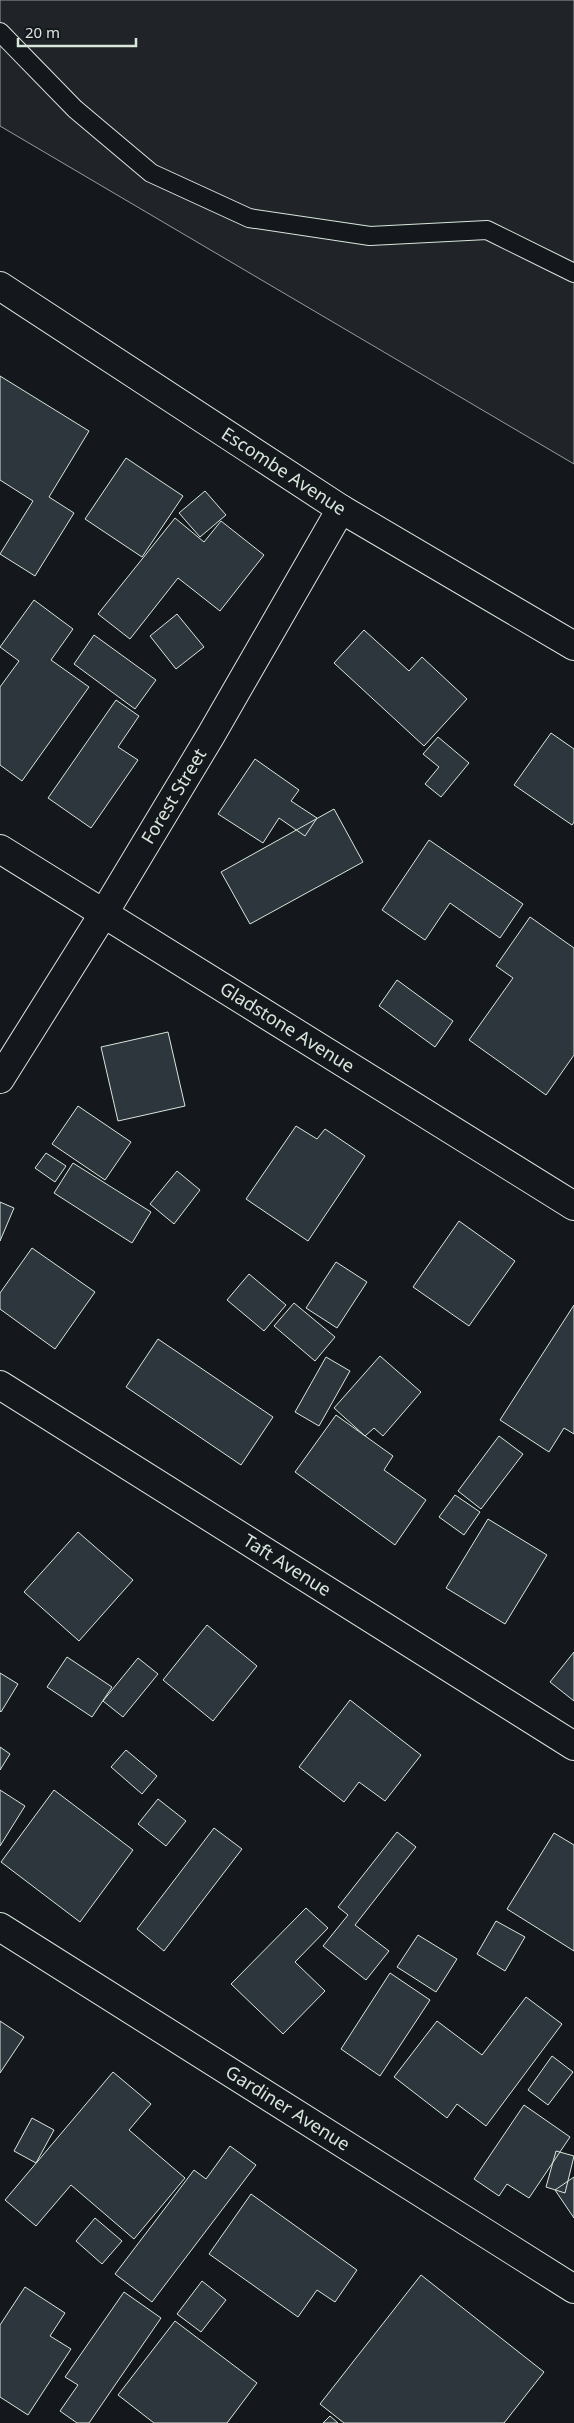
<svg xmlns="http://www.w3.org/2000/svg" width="574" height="2423" font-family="'Noto Sans',sans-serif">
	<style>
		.green { fill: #202428; stroke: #939e99 }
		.building { fill: #2c363c; stroke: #d8e6dc }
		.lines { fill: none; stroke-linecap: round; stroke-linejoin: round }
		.service-casing { stroke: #d8e6dc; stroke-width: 20 }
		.minor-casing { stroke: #d8e6dc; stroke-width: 30 }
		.service { stroke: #14181c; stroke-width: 18 }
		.minor { stroke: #14181c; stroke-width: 28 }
		.labels { text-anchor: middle; stroke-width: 4; stroke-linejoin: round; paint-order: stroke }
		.street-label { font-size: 18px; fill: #d8e6dc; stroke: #14181c }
	</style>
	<rect width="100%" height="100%" fill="#14181c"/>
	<path class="green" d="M 0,0 L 574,0 L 574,464 L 0,126 Z"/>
	<path class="building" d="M 0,376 L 89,431 L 49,497 L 74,513 L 35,576 L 0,554 L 33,501 L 0,480 Z
		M 126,458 L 183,496 L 142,557 L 85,519 Z
		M 205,491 L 226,515 L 200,537 L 179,513 Z
		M 175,518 L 204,542 L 221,521 L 264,555 L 220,611 L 178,578 L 130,639 L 98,614 Z
		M 34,600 L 73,629 L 51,660 L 89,687 L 22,781 L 0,765 L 0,687 L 19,661 L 0,647 Z
		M 177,614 L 204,647 L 176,669 L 150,636 Z
		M 364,630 L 409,671 L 422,657 L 467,699 L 424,746 L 334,663 Z
		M 94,635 L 156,680 L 135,709 L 74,664 Z
		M 116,700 L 139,716 L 118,747 L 138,760 L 91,828 L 48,798 Z
		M 551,733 L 574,749 L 574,822 L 572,825 L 514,785 Z
		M 438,737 L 469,763 L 441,797 L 425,784 L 439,767 L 423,754 Z
		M 255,759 L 299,790 L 291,801 L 317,818 L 305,836 L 279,818 L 263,843 L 218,814 Z
		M 334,809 L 363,862 L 250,924 L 221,872 Z
		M 429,840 L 523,904 L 500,938 L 450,903 L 425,940 L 382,910 Z
		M 530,917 L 574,948 L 574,1055 L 546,1095 L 469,1040 L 513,978 L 496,966 Z
		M 397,980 L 453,1021 L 435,1047 L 379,1006 Z
		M 168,1032 L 185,1106 L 118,1121 L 101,1047 Z
		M 78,1106 L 131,1142 L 105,1180 L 52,1144 Z
		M 296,1126 L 317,1139 L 325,1129 L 365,1156 L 308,1241 L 246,1199 Z
		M 46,1153 L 66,1166 L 55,1182 L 35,1168 Z
		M 73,1163 L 151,1212 L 132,1243 L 54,1193 Z
		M 177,1171 L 200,1190 L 174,1224 L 150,1204 Z
		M 0,1202 L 14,1208 L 0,1241 Z
		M 459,1221 L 515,1261 L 469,1326 L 413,1287 Z
		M 32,1248 L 95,1292 L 55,1349 L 0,1309 L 0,1293 Z
		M 336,1262 L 367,1282 L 337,1328 L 306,1308 Z
		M 249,1274 L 286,1305 L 264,1331 L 227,1300 Z
		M 294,1303 L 335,1337 L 315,1361 L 274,1326 Z
		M 574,1305 L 574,1434 L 564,1428 L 549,1452 L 500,1420 Z
		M 158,1339 L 273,1417 L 241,1465 L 126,1387 Z
		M 380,1356 L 421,1392 L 383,1436 L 374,1428 L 365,1436 L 334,1408 Z
		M 326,1357 L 350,1371 L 319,1426 L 295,1412 Z
		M 336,1415 L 393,1456 L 384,1470 L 426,1500 L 395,1545 L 295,1472 Z
		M 499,1436 L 523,1454 L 481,1509 L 458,1491 Z
		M 455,1495 L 480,1512 L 464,1535 L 439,1517 Z
		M 488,1519 L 547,1555 L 505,1624 L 446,1588 Z
		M 78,1532 L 133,1580 L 79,1641 L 24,1592 Z
		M 207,1625 L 257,1666 L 213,1721 L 163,1680 Z
		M 574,1652 L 574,1701 L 550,1682 Z
		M 67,1657 L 112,1687 L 92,1717 L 47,1687 Z
		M 138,1658 L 158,1674 L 123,1717 L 103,1701 Z
		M 0,1673 L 18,1684 L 1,1712 L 0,1711 Z
		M 350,1700 L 421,1755 L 385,1801 L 359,1782 L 344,1802 L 299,1767 Z
		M 0,1747 L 10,1754 L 0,1770 Z
		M 126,1750 L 157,1776 L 142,1794 L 111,1767 Z
		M 0,1790 L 25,1806 L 0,1846 Z
		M 54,1790 L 133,1850 L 80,1922 L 1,1862 Z
		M 158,1799 L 186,1821 L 166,1846 L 138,1824 Z
		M 214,1828 L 242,1849 L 164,1951 L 137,1929 Z
		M 397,1832 L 416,1847 L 355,1925 L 389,1951 L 366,1980 L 323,1946 L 348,1915 L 338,1907 Z
		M 554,1833 L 574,1845 L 574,1951 L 507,1909 Z
		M 306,1908 L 328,1928 L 295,1962 L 325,1991 L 283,2034 L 231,1984 Z
		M 496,1921 L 525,1937 L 505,1971 L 477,1954 Z
		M 418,1935 L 457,1959 L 436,1992 L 397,1967 Z
		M 390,1973 L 430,2000 L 380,2076 L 341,2049 Z
		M 526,1997 L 562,2024 L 486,2126 L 457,2104 L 447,2118 L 394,2077 L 437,2021 L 482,2055 Z
		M 0,2021 L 24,2037 L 0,2073 Z
		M 552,2056 L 573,2072 L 548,2105 L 528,2090 Z
		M 113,2072 L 151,2104 L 129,2130 L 185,2178 L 134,2239 L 71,2185 L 36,2226 L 5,2200 Z
		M 524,2105 L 570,2137 L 529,2198 L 507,2184 L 499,2196 L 474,2179 Z
		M 32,2118 L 54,2130 L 36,2163 L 14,2151 Z
		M 230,2146 L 256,2165 L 152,2302 L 115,2274 L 194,2170 L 206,2179 Z
		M 556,2151 L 574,2156 L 565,2193 L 546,2187 Z
		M 574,2177 L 574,2218 L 555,2190 Z
		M 251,2194 L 357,2270 L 335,2302 L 317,2290 L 298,2317 L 209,2254 Z
		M 95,2218 L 122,2241 L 102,2264 L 76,2241 Z
		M 421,2275 L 544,2372 L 504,2423 L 344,2423 L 320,2404 Z
		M 202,2281 L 226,2300 L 201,2332 L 177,2314 Z
		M 25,2287 L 65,2313 L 50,2336 L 71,2349 L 28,2415 L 0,2397 L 0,2325 Z
		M 124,2292 L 161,2318 L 89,2423 L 77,2423 L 60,2411 L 78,2385 L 65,2377 Z
		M 175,2321 L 257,2383 L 227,2423 L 154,2423 L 118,2395 Z
		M 330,2416 L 338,2423 L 323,2423 Z"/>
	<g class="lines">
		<g class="service-casing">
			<path id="service" d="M 0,32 L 75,109 L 151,173 L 249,218 L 370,236 L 487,230 L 574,273"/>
		</g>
		<g class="minor-casing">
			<g id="minor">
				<path id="s1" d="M 0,286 L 341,509 L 574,646"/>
				<path id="s2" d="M 0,849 L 574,1206"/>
				<path id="s3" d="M 0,1079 L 104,913 L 211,735 L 341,509"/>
				<path id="s4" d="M 0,1385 L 574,1746"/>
				<path id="s5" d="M 0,1927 L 574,2289"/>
			</g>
		</g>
		<use href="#service" class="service"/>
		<use href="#minor" class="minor"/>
	</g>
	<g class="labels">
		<g class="street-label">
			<text dy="6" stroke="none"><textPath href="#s1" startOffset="339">Escombe Avenue</textPath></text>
			<text dy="6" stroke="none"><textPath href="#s3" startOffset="332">Forest Street</textPath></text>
			<text dy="6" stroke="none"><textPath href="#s2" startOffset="338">Gladstone Avenue</textPath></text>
			<text dy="6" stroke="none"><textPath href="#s4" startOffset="339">Taft Avenue</textPath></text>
			<text dy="6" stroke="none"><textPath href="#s5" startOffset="340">Gardiner Avenue</textPath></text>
		</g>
	</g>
	<path d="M18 38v8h118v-8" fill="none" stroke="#d8e6dc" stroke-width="2.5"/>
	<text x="25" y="38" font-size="15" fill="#d8e6dc" stroke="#14181c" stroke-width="4" paint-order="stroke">20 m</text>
</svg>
